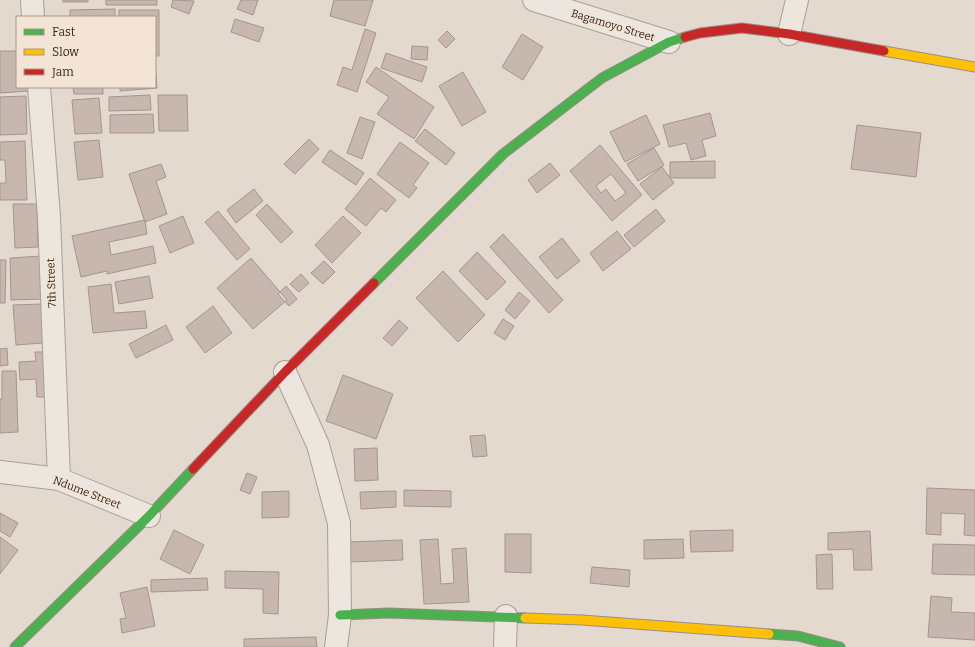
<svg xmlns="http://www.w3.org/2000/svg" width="975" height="647" font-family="Bitter,serif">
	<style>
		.building { fill: #c7b7af; stroke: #a4958d; fill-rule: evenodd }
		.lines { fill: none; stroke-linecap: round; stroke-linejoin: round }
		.street-casing { stroke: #a99f97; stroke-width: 24 }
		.fast-casing { stroke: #998e87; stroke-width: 11 }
		.slow-casing { stroke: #998e87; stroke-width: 11 }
		.jam-casing { stroke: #998e87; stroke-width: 11 }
		.street { stroke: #ece6df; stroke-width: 22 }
		.fast { stroke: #4caf50; stroke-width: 9 }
		.slow { stroke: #ffc107; stroke-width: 9 }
		.jam { stroke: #c62828; stroke-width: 9 }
		.labels { text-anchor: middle; stroke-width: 3; stroke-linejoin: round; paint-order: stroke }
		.street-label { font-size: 11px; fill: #37261f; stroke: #f3e4d5 }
	</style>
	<rect width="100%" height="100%" fill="#e4d9ce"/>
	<path class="building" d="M 63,0 L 88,0 L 88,2 L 63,2 Z
		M 106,0 L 157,0 L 157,5 L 106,5 Z
		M 173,0 L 194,1 L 189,14 L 171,7 Z
		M 241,0 L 258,0 L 253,15 L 237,9 Z
		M 334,0 L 373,0 L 365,26 L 330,16 Z
		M 115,9 L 115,17 L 70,17 L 70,10 Z
		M 119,10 L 159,10 L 159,56 L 155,56 L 155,17 L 119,17 Z
		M 235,19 L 264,28 L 259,42 L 231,32 Z
		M 365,29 L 376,33 L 357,92 L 337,85 L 343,67 L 352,70 Z
		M 447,31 L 455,39 L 446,48 L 438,40 Z
		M 522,34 L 543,47 L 523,80 L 502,67 Z
		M 412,46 L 428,47 L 427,60 L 411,59 Z
		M 0,51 L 17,51 L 17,87 L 29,87 L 29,91 L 0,93 Z
		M 386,53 L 427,67 L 422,82 L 381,68 Z
		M 155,60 L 157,88 L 120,91 L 120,87 L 155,87 Z
		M 376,67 L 434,107 L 414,139 L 377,114 L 389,97 L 366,82 Z
		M 463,72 L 486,112 L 462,126 L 439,86 Z
		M 73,87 L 103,87 L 103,94 L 74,94 Z
		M 150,95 L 151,110 L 109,111 L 109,97 Z
		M 158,95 L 187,95 L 188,131 L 159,131 Z
		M 26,96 L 27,134 L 0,135 L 0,97 Z
		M 99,98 L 102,133 L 75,134 L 72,100 Z
		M 710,113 L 716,136 L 702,140 L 706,156 L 691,160 L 686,143 L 669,147 L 663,125 Z
		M 153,114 L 154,133 L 110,133 L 110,115 Z
		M 646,115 L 660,144 L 625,162 L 610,132 Z
		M 360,117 L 375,122 L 362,159 L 347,153 Z
		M 857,125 L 921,133 L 916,177 L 851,169 Z
		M 425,129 L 455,153 L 446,165 L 415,141 Z
		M 309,139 L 319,149 L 295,174 L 284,164 Z
		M 99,140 L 103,177 L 78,180 L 74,142 Z
		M 25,141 L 27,200 L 0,200 L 0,183 L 6,183 L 5,160 L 0,160 L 0,142 Z
		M 400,142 L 429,163 L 413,185 L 417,188 L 409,198 L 377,174 Z
		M 600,145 L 642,195 L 612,221 L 570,171 ZM 611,174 L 626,193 L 615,201 L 606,189 L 601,193 L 596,186 Z
		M 654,148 L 664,165 L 638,181 L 627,164 Z
		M 330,150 L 364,173 L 356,185 L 322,162 Z
		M 715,161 L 715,178 L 670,178 L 670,162 Z
		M 550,163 L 560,175 L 537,193 L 528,180 Z
		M 161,164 L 166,177 L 156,181 L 167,214 L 145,222 L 129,174 Z
		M 662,167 L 674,183 L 653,200 L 640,184 Z
		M 370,178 L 396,200 L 386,212 L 381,208 L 366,226 L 345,209 Z
		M 254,189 L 263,201 L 236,223 L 227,210 Z
		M 13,204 L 37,204 L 38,247 L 15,248 Z
		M 267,204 L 293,232 L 281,243 L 256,215 Z
		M 656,209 L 665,221 L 634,247 L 624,235 Z
		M 218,211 L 250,249 L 237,260 L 205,222 Z
		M 183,216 L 194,243 L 170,253 L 159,226 Z
		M 343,216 L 361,233 L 332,263 L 315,245 Z
		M 145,220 L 147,234 L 109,242 L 111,255 L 153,246 L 156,263 L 107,274 L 107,271 L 81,277 L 72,236 Z
		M 617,231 L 631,249 L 603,271 L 590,253 Z
		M 503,234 L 563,300 L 549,313 L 490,247 Z
		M 562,238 L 580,261 L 557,279 L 539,257 Z
		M 477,252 L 506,282 L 487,300 L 459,271 Z
		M 42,256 L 44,299 L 11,300 L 10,258 Z
		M 251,258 L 287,300 L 253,329 L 217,288 Z
		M 0,260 L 6,260 L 5,303 L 0,303 Z
		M 324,261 L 335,272 L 323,284 L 311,273 Z
		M 443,271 L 485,315 L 458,342 L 416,298 Z
		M 301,274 L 309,283 L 299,292 L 290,284 Z
		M 149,276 L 153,298 L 119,304 L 115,282 Z
		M 111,284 L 114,313 L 145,311 L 147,328 L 93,333 L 88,287 Z
		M 286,286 L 297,299 L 289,306 L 278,294 Z
		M 519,292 L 530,301 L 515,319 L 505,310 Z
		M 41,304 L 43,343 L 16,345 L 13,305 Z
		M 213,306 L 232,333 L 205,353 L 186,327 Z
		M 503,319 L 514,326 L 505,340 L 494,333 Z
		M 399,320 L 408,328 L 392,346 L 383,338 Z
		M 166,325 L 173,340 L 136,358 L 129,344 Z
		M 7,348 L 8,365 L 0,366 L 0,349 Z
		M 35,352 L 47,352 L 49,397 L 37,397 L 36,379 L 20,380 L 19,362 L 36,361 Z
		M 2,371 L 16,371 L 18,432 L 0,433 L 0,399 L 2,399 Z
		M 343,375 L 393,394 L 376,439 L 326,421 Z
		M 485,435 L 487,456 L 473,457 L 470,436 Z
		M 377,448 L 378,480 L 355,481 L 354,449 Z
		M 247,473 L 257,477 L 250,494 L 240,490 Z
		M 927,488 L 975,490 L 975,536 L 964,535 L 965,514 L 941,513 L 941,535 L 926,534 Z
		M 404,490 L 451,491 L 451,507 L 404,506 Z
		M 289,491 L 289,517 L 262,518 L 262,492 Z
		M 396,491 L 396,507 L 361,509 L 360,492 Z
		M 0,513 L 18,523 L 10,537 L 0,531 Z
		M 174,530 L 204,545 L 190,574 L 160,559 Z
		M 733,530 L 733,551 L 691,552 L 690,531 Z
		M 870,531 L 872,570 L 854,570 L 853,549 L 828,550 L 828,533 Z
		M 505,534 L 531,534 L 531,573 L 505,572 Z
		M 0,537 L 18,550 L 0,574 Z
		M 438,539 L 441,584 L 454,583 L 452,549 L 466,548 L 469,602 L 424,604 L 420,540 Z
		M 683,539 L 684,558 L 644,559 L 644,540 Z
		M 402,540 L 403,560 L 349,562 L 348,542 Z
		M 933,544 L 975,545 L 975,575 L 932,574 Z
		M 832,554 L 833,589 L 817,589 L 816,555 Z
		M 592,567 L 630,570 L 629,587 L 590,583 Z
		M 225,571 L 279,572 L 278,614 L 263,613 L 263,589 L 225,588 Z
		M 207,578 L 208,590 L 151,592 L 151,580 Z
		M 147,587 L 155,626 L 122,633 L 120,619 L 126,618 L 120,593 Z
		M 931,596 L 952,598 L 951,612 L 975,613 L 975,640 L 928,637 Z
		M 316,637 L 317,647 L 244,647 L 244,639 Z"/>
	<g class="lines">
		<g class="street-casing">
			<path id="street" d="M 32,0 L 33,17
				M 534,0 L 669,42
				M 789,34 L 797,0
				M 39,87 L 49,217 L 59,479
				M 285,372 L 318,445 L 339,523 L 340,615 L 336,647
				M 0,472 L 59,479 L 149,516
				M 505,647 L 506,616"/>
		</g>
		<g class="fast-casing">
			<path id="fast" d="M 374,283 L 503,154 L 602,78 L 669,42 L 685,37
				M 340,615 L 389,613 L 525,618
				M 769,634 L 798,636 L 840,647
				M 15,647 L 149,516 L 193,469"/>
		</g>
		<g class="slow-casing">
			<path id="slow" d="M 884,51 L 975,67
				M 525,618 L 582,620 L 769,634"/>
		</g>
		<g class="jam-casing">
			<path id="jam" d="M 685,37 L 700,33 L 742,28 L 789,34 L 884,51
				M 193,469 L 285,372 L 374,283"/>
		</g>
		<use href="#street" class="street"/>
		<use href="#fast" class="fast"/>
		<use href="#slow" class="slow"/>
		<use href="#jam" class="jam"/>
	</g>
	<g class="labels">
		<g class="street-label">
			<text transform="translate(613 25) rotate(17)" y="4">Bagamoyo Street</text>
			<text transform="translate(51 283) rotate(-92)" y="4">7th Street</text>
			<text transform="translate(87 492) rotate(21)" y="4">Ndume Street</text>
		</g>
	</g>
	<rect x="16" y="16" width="140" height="72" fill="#f3e4d5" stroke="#a8988c"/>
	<rect x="24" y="29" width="20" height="6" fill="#4caf50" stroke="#a8988c"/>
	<text x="52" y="36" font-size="12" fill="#37261f">Fast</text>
	<rect x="24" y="49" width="20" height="6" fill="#ffc107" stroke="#a8988c"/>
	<text x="52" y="56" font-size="12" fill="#37261f">Slow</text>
	<rect x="24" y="69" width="20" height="6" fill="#c62828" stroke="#a8988c"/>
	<text x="52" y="76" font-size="12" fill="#37261f">Jam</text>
</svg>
